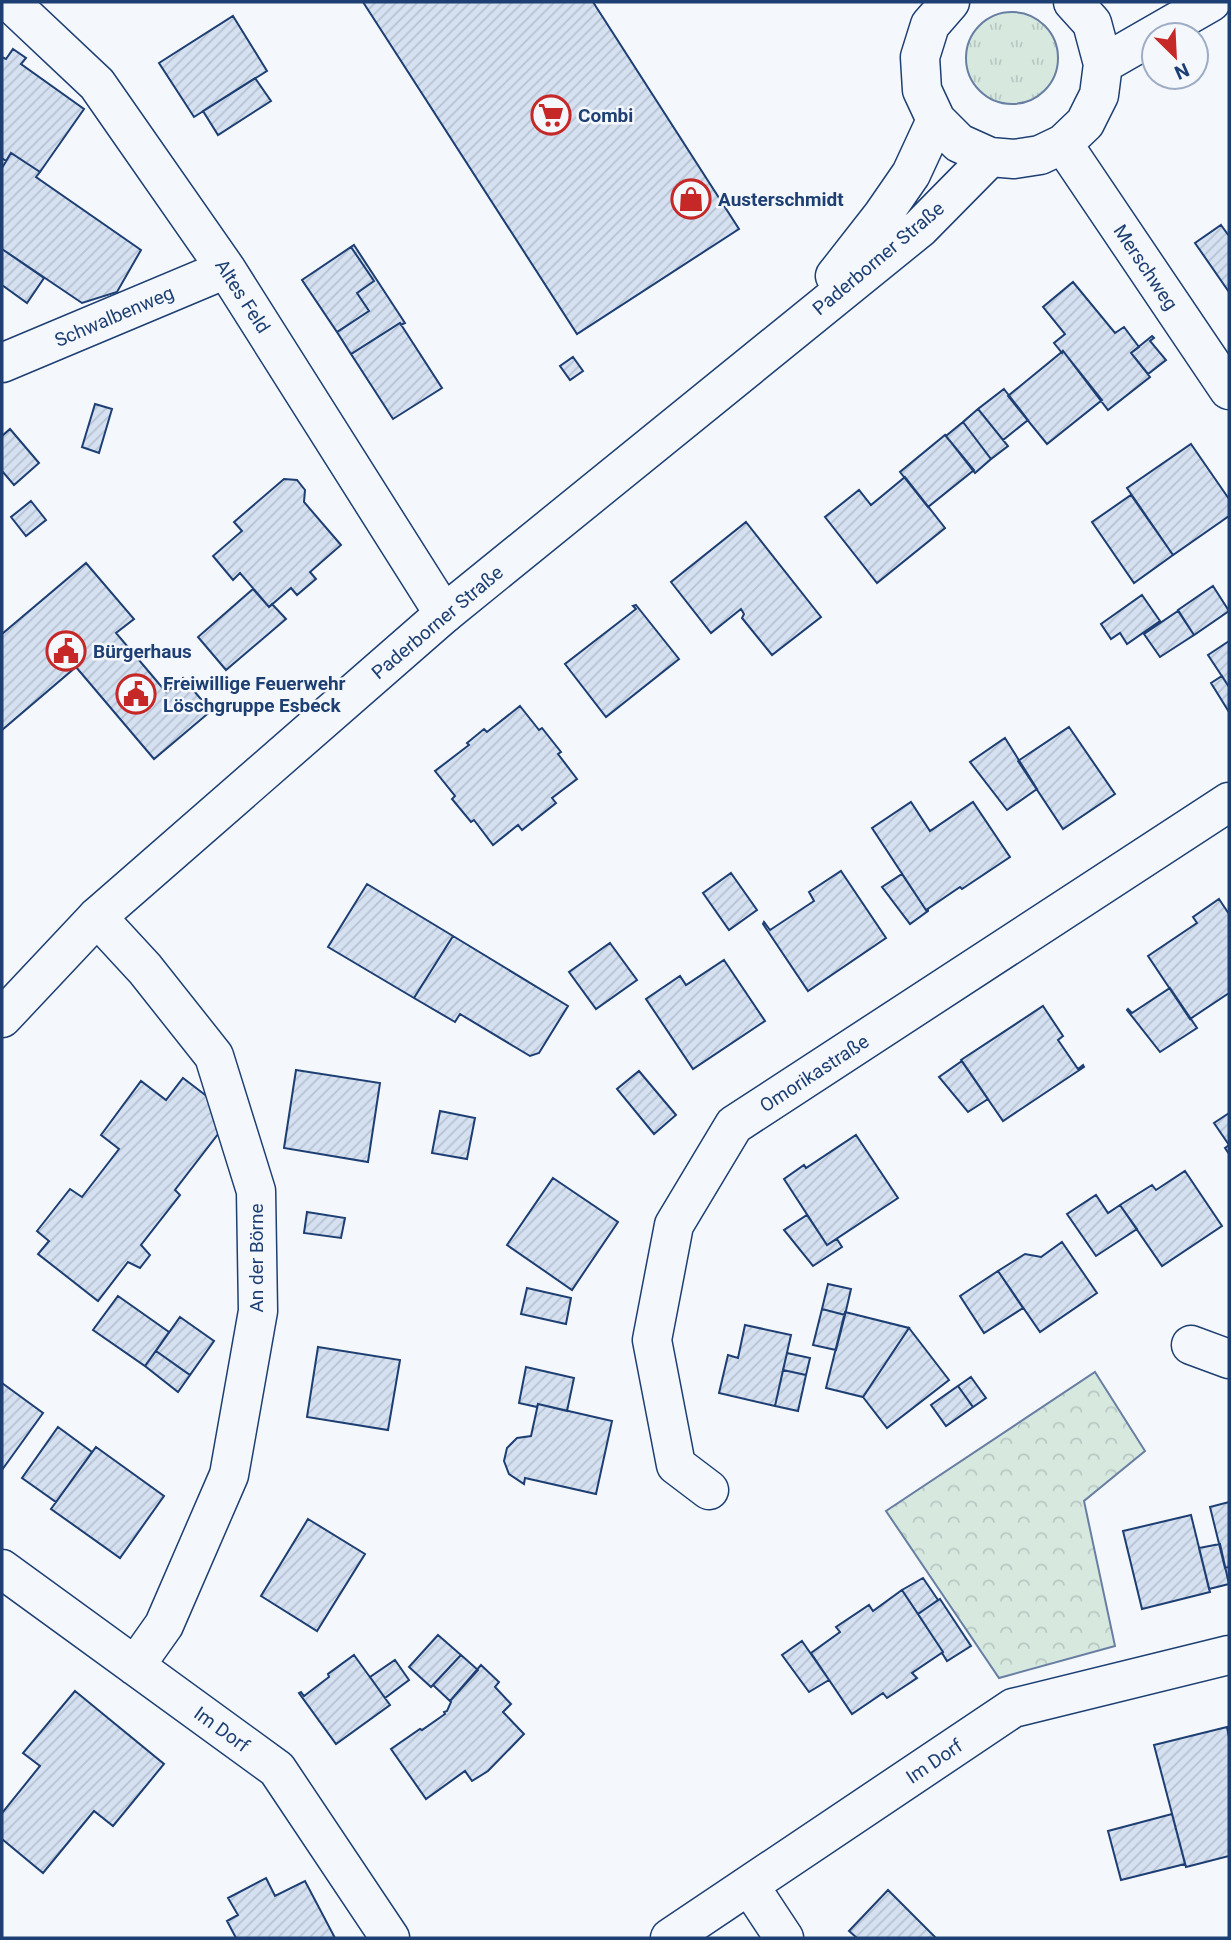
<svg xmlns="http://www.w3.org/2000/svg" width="1231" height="1940" font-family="Roboto,sans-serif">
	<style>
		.grass { fill: url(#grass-tufts); stroke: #687fa3; stroke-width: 2 }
		.park { fill: url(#park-crowns); stroke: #687fa3; stroke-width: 2 }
		.building { fill: url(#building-hatch); stroke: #1d3f73; stroke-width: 2 }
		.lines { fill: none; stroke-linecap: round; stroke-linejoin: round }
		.minor-casing { stroke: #1d3f73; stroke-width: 41 }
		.major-casing { stroke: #1d3f73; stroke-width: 41 }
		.minor { stroke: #f4f7fb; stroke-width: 38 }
		.major { stroke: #f4f7fb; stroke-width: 38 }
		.labels { text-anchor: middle; stroke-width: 5; stroke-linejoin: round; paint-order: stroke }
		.poi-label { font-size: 19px; font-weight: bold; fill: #1d3f73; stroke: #f4f7fb; text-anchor: start }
		.street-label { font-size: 19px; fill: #1d3f73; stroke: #f4f7fb }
	</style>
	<defs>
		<pattern id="grass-tufts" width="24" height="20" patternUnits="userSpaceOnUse" patternTransform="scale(1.75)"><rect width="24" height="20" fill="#d7e8df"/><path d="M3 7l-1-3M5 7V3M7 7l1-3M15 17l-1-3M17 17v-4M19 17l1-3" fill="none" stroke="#b8c8c3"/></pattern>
		<pattern id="park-crowns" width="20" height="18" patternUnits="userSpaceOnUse" patternTransform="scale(1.75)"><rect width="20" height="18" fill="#d7e8df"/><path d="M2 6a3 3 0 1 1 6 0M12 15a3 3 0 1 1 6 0" fill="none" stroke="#b8c8c3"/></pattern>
		<pattern id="building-hatch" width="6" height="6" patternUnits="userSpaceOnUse" patternTransform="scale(1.75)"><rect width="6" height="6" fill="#d5e0f0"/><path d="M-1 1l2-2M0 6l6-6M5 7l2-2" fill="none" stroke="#b6c1d1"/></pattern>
	</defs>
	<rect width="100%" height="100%" fill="#f4f7fb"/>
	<path class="grass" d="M966 58a46 46 0 1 1 92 0a46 46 0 1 1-92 0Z"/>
	<path class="park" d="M 1095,1372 L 1145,1451 L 1084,1501 L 1115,1646 L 999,1678 L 886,1511 Z"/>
	<path class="building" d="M 363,2 L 593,2 L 739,229 L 577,334 Z
		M 233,16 L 267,71 L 194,117 L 159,63 Z
		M 13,49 L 26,58 L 21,64 L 84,109 L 40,172 L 11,153 L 6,161 L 2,158 L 2,57 L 6,59 Z
		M 255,78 L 271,101 L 218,135 L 203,111 Z
		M 11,153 L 40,172 L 36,177 L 141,250 L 117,292 L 82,303 L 2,249 L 2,168 Z
		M 1221,225 L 1229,236 L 1229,292 L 1195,243 Z
		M 354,245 L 405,323 L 401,325 L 400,323 L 351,354 L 337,332 L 369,311 L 357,293 L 374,281 L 351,247 Z
		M 351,247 L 374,281 L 357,293 L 369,311 L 337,332 L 302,280 Z
		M 2,249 L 44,278 L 27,303 L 2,285 Z
		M 1073,282 L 1115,333 L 1124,327 L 1139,347 L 1131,353 L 1150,377 L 1108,410 L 1063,351 L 1062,353 L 1054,343 L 1065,334 L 1043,307 Z
		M 400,323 L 442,388 L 393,419 L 351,354 Z
		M 1152,336 L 1154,338 L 1150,341 L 1166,360 L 1148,374 L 1131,353 Z
		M 1063,351 L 1102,400 L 1047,444 L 1008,396 Z
		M 573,357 L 583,371 L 570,380 L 560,366 Z
		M 1004,389 L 1028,420 L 1003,440 L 978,409 Z
		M 95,404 L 112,409 L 99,453 L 82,447 Z
		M 978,409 L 1008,446 L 991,459 L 963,422 Z
		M 963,422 L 991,459 L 975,473 L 946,436 Z
		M 10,429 L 39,463 L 14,485 L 2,471 L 2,436 Z
		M 945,435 L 974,470 L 928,507 L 900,472 Z
		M 1191,444 L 1229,499 L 1229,516 L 1173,555 L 1127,488 Z
		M 905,477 L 945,528 L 877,583 L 825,517 L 859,490 L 871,505 Z
		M 284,479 L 297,480 L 305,490 L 304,502 L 341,545 L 310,572 L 316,579 L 297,595 L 291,588 L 269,607 L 240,573 L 233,580 L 213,556 L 242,531 L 234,522 Z
		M 1131,495 L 1173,555 L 1134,583 L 1092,522 Z
		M 31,501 L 46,520 L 26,536 L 11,517 Z
		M 746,522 L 821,617 L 772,655 L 742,618 L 744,614 L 741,609 L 711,633 L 671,582 Z
		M 86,563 L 134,619 L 116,633 L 166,692 L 183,678 L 211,711 L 154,759 L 76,667 L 2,730 L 2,634 Z
		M 1213,586 L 1229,611 L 1194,635 L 1178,610 Z
		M 253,589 L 269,607 L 272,604 L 286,619 L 226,670 L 198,637 Z
		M 1142,595 L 1160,621 L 1127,644 L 1120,633 L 1111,639 L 1101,624 Z
		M 636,605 L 679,659 L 606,717 L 565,664 L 636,609 L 633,606 Z
		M 1178,611 L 1194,635 L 1160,657 L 1144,634 Z
		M 1229,641 L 1229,687 L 1208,655 Z
		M 1222,676 L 1229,687 L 1229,712 L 1211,683 Z
		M 520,706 L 539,730 L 542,728 L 561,752 L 558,754 L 577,779 L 552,798 L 556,803 L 522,830 L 518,825 L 493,845 L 474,820 L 471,822 L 452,799 L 455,796 L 435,771 L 469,745 L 467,743 L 484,729 L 487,732 Z
		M 1069,727 L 1115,794 L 1063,829 L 1018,761 Z
		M 1005,738 L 1037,789 L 1007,810 L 970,762 Z
		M 911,802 L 930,831 L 973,802 L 1010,857 L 962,889 L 960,887 L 926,910 L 872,828 Z
		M 841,871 L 886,938 L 808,991 L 763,924 L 764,922 L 770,930 L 814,901 L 809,892 Z
		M 731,873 L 757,910 L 729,930 L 703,893 Z
		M 902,874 L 926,910 L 928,909 L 928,911 L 910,924 L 882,887 Z
		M 367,884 L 453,936 L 414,998 L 328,947 Z
		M 1219,899 L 1229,914 L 1229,993 L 1190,1019 L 1148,956 L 1197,923 L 1193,917 Z
		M 453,936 L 568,1006 L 539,1053 L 530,1056 L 460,1014 L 455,1022 L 414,998 Z
		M 610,943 L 637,980 L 596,1009 L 569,972 Z
		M 724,960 L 765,1021 L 693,1069 L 646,999 L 680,976 L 686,985 Z
		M 1170,988 L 1197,1028 L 1160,1052 L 1127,1010 L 1128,1009 L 1132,1013 Z
		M 1043,1006 L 1063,1036 L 1058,1040 L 1078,1069 L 1083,1065 L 1084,1067 L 1003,1121 L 961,1060 Z
		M 962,1061 L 988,1099 L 968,1112 L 939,1077 Z
		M 296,1070 L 380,1083 L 368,1162 L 284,1148 Z
		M 639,1071 L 676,1115 L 654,1134 L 617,1089 Z
		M 183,1078 L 221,1107 L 225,1125 L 175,1190 L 180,1195 L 141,1245 L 150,1255 L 140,1268 L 128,1262 L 98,1301 L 38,1254 L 49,1241 L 37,1231 L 70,1189 L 82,1197 L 119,1149 L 101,1135 L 141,1081 L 166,1100 Z
		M 440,1111 L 475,1118 L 467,1159 L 432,1153 Z
		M 1229,1113 L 1229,1154 L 1225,1148 L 1229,1145 L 1214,1123 Z
		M 856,1135 L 898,1198 L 827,1245 L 784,1179 L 804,1165 L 806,1168 Z
		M 1185,1171 L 1222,1226 L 1162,1266 L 1120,1205 L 1152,1185 L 1156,1190 Z
		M 553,1178 L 618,1222 L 572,1290 L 507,1245 Z
		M 1096,1195 L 1108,1213 L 1120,1205 L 1137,1229 L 1096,1256 L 1067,1214 Z
		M 307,1212 L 345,1218 L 341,1238 L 304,1233 Z
		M 807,1215 L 827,1245 L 837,1239 L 842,1247 L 813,1266 L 784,1230 Z
		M 1062,1242 L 1097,1293 L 1040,1332 L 998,1271 L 1025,1254 L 1041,1257 Z
		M 998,1271 L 1023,1308 L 984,1333 L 960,1296 Z
		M 828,1284 L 851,1289 L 845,1315 L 822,1309 Z
		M 527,1288 L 571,1298 L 566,1324 L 521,1314 Z
		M 118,1296 L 169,1332 L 145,1366 L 93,1330 Z
		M 822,1309 L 845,1315 L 836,1350 L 813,1345 Z
		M 845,1312 L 909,1328 L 863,1397 L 826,1388 Z
		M 180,1317 L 214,1341 L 190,1375 L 156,1351 Z
		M 745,1325 L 791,1335 L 775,1406 L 719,1393 L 728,1355 L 738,1358 Z
		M 909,1328 L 949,1380 L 887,1428 L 863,1397 Z
		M 318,1347 L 400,1360 L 388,1430 L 307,1417 Z
		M 156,1351 L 190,1375 L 178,1392 L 145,1366 Z
		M 787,1353 L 810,1358 L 806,1375 L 783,1370 Z
		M 526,1367 L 574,1378 L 567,1411 L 538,1404 L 537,1407 L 519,1403 Z
		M 783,1370 L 806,1375 L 798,1411 L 775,1406 Z
		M 971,1377 L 986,1398 L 973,1407 L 958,1386 Z
		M 2,1383 L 43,1413 L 2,1470 Z
		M 958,1386 L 973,1407 L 946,1426 L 931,1405 Z
		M 538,1404 L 612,1421 L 596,1494 L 525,1478 L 524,1484 L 509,1474 L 504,1461 L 507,1448 L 517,1438 L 531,1436 Z
		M 58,1427 L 92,1452 L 56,1502 L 22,1478 Z
		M 96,1447 L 164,1496 L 120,1558 L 51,1509 Z
		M 1229,1502 L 1229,1567 L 1225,1568 L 1210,1507 Z
		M 1191,1515 L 1210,1592 L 1142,1609 L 1123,1531 Z
		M 308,1519 L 365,1554 L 317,1631 L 261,1596 Z
		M 1220,1544 L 1229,1584 L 1209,1589 L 1199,1548 Z
		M 923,1578 L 938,1600 L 918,1614 L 902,1590 Z
		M 902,1590 L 943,1652 L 912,1673 L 917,1678 L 887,1698 L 883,1693 L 852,1714 L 811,1653 L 840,1632 L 836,1627 L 869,1605 L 873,1611 Z
		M 940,1599 L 971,1646 L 947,1661 L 942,1653 L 943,1652 L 918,1614 Z
		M 438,1635 L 461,1655 L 431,1687 L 409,1667 Z
		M 802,1641 L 829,1680 L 809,1692 L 782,1655 Z
		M 354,1655 L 390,1705 L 336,1744 L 299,1693 L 301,1692 L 304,1696 L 329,1677 L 328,1674 Z
		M 461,1655 L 478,1670 L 450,1701 L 433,1685 Z
		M 395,1660 L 409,1680 L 385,1698 L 370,1677 Z
		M 481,1665 L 499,1682 L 495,1687 L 511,1704 L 503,1712 L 524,1734 L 488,1771 L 472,1781 L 465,1771 L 426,1799 L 391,1749 L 420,1729 L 422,1730 L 445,1714 L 444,1712 L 447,1711 L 451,1702 L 450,1701 Z
		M 75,1691 L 164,1764 L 113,1826 L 94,1811 L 43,1873 L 2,1839 L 2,1813 L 40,1766 L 23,1753 Z
		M 1227,1727 L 1229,1737 L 1229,1856 L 1186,1867 L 1154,1745 Z
		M 1172,1814 L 1185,1864 L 1121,1880 L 1108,1831 Z
		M 266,1878 L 275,1896 L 305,1881 L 335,1938 L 236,1938 L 227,1921 L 238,1915 L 228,1898 Z
		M 888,1890 L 936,1938 L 857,1938 L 849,1931 Z"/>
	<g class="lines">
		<g class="minor-casing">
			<path id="minor" d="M 10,2 L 97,84 L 226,269 L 444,614
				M 1063,144 L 1229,390
				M 2,363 L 226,269
				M 97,917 L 145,969 L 214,1056 L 256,1191 L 258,1311 L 229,1475 L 164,1625 L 135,1666
				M 1191,1345 L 1229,1359
				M 709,1490 L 676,1465 L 652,1340 L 674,1225 L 734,1125 L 1229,802
				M 2,1569 L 277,1769 L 390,1938
				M 749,1885 L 784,1938
				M 670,1938 L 1013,1708 L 1229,1655"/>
		</g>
		<g class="major-casing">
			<path id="major" d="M 950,2 L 930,25 L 920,57 L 922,90 L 936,120 L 959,143 L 990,157 L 1014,159 L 1040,155 L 1063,144 L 1085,123 L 1099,95 L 1103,64 L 1092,23 L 1073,2
				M 1103,64 L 1211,2
				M 835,276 L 882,216 L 911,174 L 936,120
				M 2,1018 L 97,917 L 444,614 L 920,228 L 990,157"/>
		</g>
		<use href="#minor" class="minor"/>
		<use href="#major" class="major"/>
	</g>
	<defs>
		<g id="supermarket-ring" transform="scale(2.0125)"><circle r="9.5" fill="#f4f7fb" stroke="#c62828" stroke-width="1.5"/><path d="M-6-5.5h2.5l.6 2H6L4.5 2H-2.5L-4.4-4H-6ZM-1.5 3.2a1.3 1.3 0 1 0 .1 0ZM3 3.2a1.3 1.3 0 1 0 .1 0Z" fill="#c62828"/></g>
		<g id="shop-ring" transform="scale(2.0125)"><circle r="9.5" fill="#f4f7fb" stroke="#c62828" stroke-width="1.5"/><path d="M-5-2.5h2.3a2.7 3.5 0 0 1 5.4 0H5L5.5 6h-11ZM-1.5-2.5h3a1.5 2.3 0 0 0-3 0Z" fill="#c62828"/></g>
		<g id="civic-ring" transform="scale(2.0125)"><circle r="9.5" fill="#f4f7fb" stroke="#c62828" stroke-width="1.5"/><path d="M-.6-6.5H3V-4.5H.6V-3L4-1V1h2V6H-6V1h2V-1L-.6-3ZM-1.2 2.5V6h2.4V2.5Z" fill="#c62828"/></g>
	</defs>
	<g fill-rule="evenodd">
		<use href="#supermarket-ring" x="551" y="115"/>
		<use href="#shop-ring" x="691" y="199"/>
		<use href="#civic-ring" x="66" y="651"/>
		<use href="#civic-ring" x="136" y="694"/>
	</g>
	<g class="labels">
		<g class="poi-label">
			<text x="578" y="122">Combi</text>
			<text x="718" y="206">Austerschmidt</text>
			<text x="93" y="658">Bürgerhaus</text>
			<text x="163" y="690">Freiwillige Feuerwehr<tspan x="163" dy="22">Löschgruppe Esbeck</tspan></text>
		</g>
		<g class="street-label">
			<text transform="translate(878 258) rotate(-40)" y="7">Paderborner Straße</text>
			<text transform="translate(1146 267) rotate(56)" y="7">Merschweg</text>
			<text transform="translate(243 296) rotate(57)" y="7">Altes Feld</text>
			<text transform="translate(114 316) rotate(-23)" y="7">Schwalbenweg</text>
			<text transform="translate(437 622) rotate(-40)" y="7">Paderborner Straße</text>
			<text transform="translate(814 1073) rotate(-33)" y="7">Omorikastraße</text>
			<text transform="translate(256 1258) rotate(-90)" y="7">An der Börne</text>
			<text transform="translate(222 1729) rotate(36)" y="7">Im Dorf</text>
			<text transform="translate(934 1761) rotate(-34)" y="7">Im Dorf</text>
		</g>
	</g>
	<rect width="1231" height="1940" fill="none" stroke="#1d3f73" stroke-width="7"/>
	<g transform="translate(1175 56) rotate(156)"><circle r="33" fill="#f4f7fb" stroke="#9eadc5" stroke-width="2"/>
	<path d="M0-5L12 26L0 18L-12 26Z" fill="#c62828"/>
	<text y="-10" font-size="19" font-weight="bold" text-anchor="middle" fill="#1d3f73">N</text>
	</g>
</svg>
